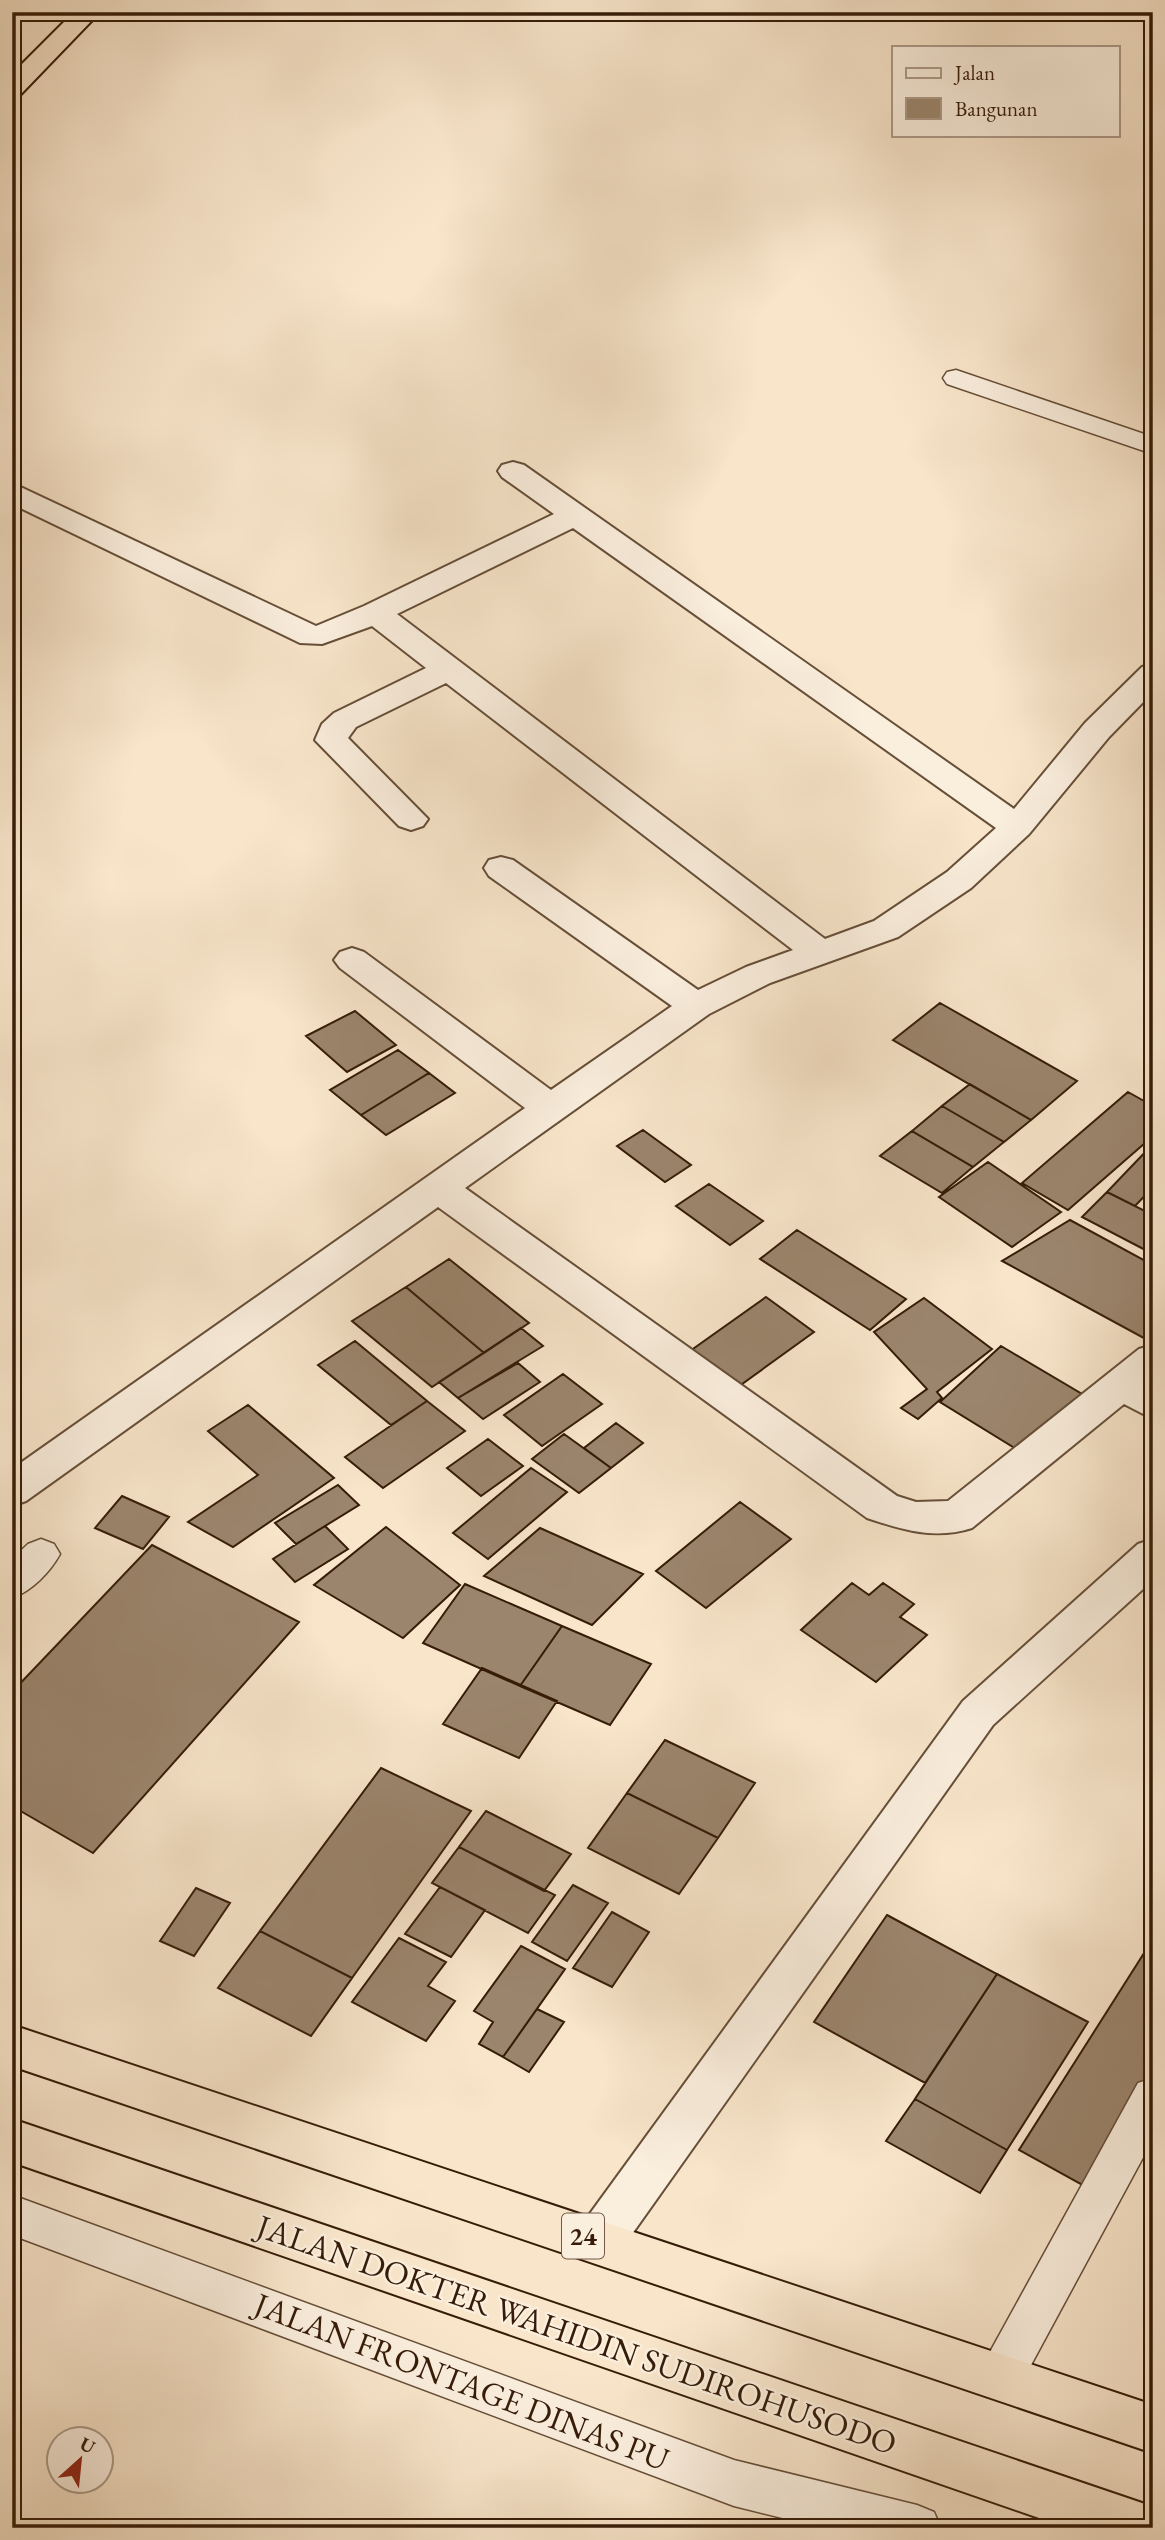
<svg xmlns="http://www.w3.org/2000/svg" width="1165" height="2540" font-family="'EB Garamond',serif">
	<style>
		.building { fill: #9b856d; stroke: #361c08; stroke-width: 2 }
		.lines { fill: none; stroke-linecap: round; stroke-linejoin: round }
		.lane-casing { stroke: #664e38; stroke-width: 3 }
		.street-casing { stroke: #664e38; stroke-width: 4 }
		.highway-casing { stroke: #361c08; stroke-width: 4 }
		.lane { fill: #faeedd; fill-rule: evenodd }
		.street { fill: #faeedd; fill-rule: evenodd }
		.highway { fill: #f8e5ca; fill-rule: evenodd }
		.labels { text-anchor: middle; stroke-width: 5; stroke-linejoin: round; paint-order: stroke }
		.shield { fill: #faeedd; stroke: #715b48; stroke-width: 2 }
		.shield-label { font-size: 26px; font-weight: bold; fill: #361c08 }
		.near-street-label { font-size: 33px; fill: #361c08; stroke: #faeedd }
	</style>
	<rect width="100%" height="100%" fill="#f8e5ca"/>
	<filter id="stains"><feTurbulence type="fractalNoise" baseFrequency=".00286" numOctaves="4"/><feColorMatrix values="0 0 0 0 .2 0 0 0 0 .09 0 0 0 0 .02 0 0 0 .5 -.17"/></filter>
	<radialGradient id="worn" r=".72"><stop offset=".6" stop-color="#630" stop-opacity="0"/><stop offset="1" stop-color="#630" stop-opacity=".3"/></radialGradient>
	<path class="building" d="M 940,1003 L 1077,1081 L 1031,1120 L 893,1040 Z
		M 355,1011 L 396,1045 L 347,1072 L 306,1036 Z
		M 398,1050 L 429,1073 L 361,1115 L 330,1090 Z
		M 429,1073 L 455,1093 L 386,1135 L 361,1115 Z
		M 970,1084 L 1031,1120 L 1004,1142 L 942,1106 Z
		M 1128,1092 L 1153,1106 L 1153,1136 L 1068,1210 L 1022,1183 Z
		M 942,1106 L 1004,1142 L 973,1167 L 912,1131 Z
		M 643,1130 L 691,1165 L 665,1182 L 617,1146 Z
		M 912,1131 L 973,1167 L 942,1193 L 880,1156 Z
		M 1152,1145 L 1153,1187 L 1135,1206 L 1107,1192 Z
		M 988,1162 L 1061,1212 L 1012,1247 L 939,1197 Z
		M 709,1184 L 763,1221 L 730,1245 L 676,1206 Z
		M 1107,1192 L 1153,1215 L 1153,1254 L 1082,1217 Z
		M 1070,1220 L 1153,1265 L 1153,1343 L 1002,1261 Z
		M 797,1230 L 906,1299 L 870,1330 L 760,1259 Z
		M 449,1259 L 529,1323 L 484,1353 L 406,1287 Z
		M 406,1287 L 484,1353 L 432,1387 L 352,1321 Z
		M 766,1297 L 814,1332 L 731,1392 L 683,1356 Z
		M 924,1298 L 992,1349 L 937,1392 L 942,1398 L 918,1419 L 901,1408 L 927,1389 L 874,1332 Z
		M 521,1328 L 543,1346 L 458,1398 L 439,1382 Z
		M 355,1341 L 427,1401 L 391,1425 L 318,1365 Z
		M 1001,1346 L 1082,1394 L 1021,1452 L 940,1402 Z
		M 518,1363 L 540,1382 L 483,1419 L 458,1398 Z
		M 563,1374 L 602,1404 L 542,1446 L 504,1415 Z
		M 427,1401 L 465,1431 L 383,1488 L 345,1457 Z
		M 248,1405 L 334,1478 L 233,1547 L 188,1522 L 258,1475 L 208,1431 Z
		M 616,1423 L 643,1443 L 611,1468 L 584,1448 Z
		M 564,1434 L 611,1468 L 579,1493 L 532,1459 Z
		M 488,1439 L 523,1466 L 481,1496 L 447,1468 Z
		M 531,1468 L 567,1492 L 488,1559 L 453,1533 Z
		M 338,1485 L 359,1505 L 296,1544 L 275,1523 Z
		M 122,1496 L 169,1517 L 143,1549 L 95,1528 Z
		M 740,1502 L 791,1539 L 706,1608 L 656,1571 Z
		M 325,1526 L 348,1549 L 295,1582 L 273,1559 Z
		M 386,1527 L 460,1585 L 403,1638 L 314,1585 Z
		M 540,1528 L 643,1574 L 592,1625 L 484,1576 Z
		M 152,1545 L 299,1622 L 93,1853 L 12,1806 L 12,1692 Z
		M 852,1583 L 869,1595 L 883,1583 L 914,1604 L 900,1617 L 927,1635 L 876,1682 L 801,1630 Z
		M 465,1584 L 562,1626 L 520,1686 L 423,1643 Z
		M 562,1626 L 651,1664 L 610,1725 L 520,1686 Z
		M 482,1668 L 557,1701 L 519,1758 L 443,1724 Z
		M 665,1740 L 755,1783 L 718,1838 L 627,1793 Z
		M 381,1768 L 471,1811 L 352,1978 L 260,1931 Z
		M 627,1793 L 718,1838 L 679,1894 L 588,1848 Z
		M 486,1811 L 571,1854 L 544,1891 L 459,1847 Z
		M 459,1847 L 555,1895 L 528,1933 L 432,1883 Z
		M 573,1885 L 608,1903 L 567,1961 L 532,1942 Z
		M 440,1887 L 485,1910 L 451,1957 L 405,1934 Z
		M 196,1888 L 230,1903 L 194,1956 L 160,1941 Z
		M 612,1912 L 649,1932 L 612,1987 L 573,1968 Z
		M 887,1915 L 997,1974 L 925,2083 L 814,2022 Z
		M 260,1931 L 352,1978 L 311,2036 L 218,1988 Z
		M 399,1938 L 446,1962 L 428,1986 L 455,2001 L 426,2041 L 352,2002 Z
		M 1153,1939 L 1153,2079 L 1086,2187 L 1019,2150 Z
		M 521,1946 L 565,1969 L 503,2057 L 479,2044 L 493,2022 L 474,2011 Z
		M 997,1974 L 1088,2022 L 1007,2150 L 915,2099 Z
		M 537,2009 L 564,2022 L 529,2072 L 503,2057 Z
		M 915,2099 L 1007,2150 L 980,2193 L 886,2141 Z"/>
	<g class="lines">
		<g class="lane-casing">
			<path id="lane" d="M 956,370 L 1153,437 L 1153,454 L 947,384 L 943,378 L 947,372 Z
				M 41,1539 L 54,1544 L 60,1554 C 50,1572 32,1591 12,1598 L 12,1559 L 28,1544 Z
				M 1153,2078 L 1153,2139 L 1017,2391 L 1001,2398 L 985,2391 L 978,2376 L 985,2361 L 1138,2083 Z
				M 12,2195 L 734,2460 L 917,2505 L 934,2512 L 941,2528 L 823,2528 L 734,2506 L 12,2235 Z"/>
		</g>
		<g class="street-casing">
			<path id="street" d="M 513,462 L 524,465 L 1014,809 L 1085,723 L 1142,667 L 1153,664 L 1153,692 L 1109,737 L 1029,834 L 971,888 L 898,937 L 770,983 L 709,1014 L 465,1188 L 897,1496 L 916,1502 L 948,1501 L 1139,1349 L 1153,1345 L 1153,1419 L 1124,1404 L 972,1528 C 935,1540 903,1530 867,1518 L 438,1207 L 26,1501 L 12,1506 L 12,1469 L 525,1108 L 340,968 L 334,960 L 340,952 L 352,948 L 364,952 L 551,1090 L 672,1006 L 489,876 L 484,868 L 489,860 L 501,857 L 513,860 L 698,990 L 746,967 L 793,950 L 446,683 L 356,727 L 348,738 L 428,819 L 423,826 L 411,830 L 399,826 L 315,740 L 322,724 L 334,713 L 426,668 L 372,626 L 322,644 L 300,643 L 12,504 L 12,483 L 316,626 L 364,606 L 554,514 L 502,477 L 498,471 L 502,465 ZM 573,528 L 996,828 L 947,872 L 874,921 L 825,939 L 397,614 Z
				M 1153,1539 L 1153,1580 L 993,1725 L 615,2258 L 598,2264 L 581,2258 L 573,2242 L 581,2226 L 963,1701 L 1138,1544 Z"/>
		</g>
		<g class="highway-casing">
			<path id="highway" d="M 74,12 L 100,12 L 21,94 L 12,97 L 12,74 Z
				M 12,2025 L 1153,2405 L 1153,2453 L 12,2066 Z
				M 12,2119 L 1142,2503 L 1153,2507 L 1153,2528 L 1068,2528 L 12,2162 Z"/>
		</g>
		<use href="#lane" class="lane"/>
		<use href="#street" class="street"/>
		<use href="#highway" class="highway"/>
	</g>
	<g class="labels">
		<rect class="shield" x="562" y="2213.5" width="42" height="45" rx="5"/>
		<g class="shield-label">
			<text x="583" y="2245">24</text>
		</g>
		<g class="near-street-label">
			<text transform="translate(577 2334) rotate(19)" y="12">JALAN DOKTER WAHIDIN SUDIROHUSODO</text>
			<text transform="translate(462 2381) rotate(21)" y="12">JALAN FRONTAGE DINAS PU</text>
		</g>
	</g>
	<rect width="1165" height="2540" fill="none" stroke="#f8e5ca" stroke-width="42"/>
	<rect x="14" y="14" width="1137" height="2512" fill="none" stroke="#361c08" stroke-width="3.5"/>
	<rect x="21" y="21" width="1123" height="2498" fill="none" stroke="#361c08" stroke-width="2"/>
	<rect x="892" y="46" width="228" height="91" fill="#faeedd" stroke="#ac9a88" stroke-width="2"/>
	<rect x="906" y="68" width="35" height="10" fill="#faeedd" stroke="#ac9a88" stroke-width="2"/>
	<text x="955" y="80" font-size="21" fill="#361c08">Jalan</text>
	<rect x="906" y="98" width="35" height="21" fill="#9b856d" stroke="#ac9a88" stroke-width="2"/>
	<text x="955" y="116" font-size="21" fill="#361c08">Bangunan</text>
	<g transform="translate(80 2460) rotate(27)"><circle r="33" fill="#faeedd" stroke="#ac9a88" stroke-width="2"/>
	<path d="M0-5L12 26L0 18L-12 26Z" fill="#8f2418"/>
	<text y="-10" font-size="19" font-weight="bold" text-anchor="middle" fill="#361c08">U</text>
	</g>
	<rect width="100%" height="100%" filter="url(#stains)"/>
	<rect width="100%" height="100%" fill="url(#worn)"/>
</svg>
